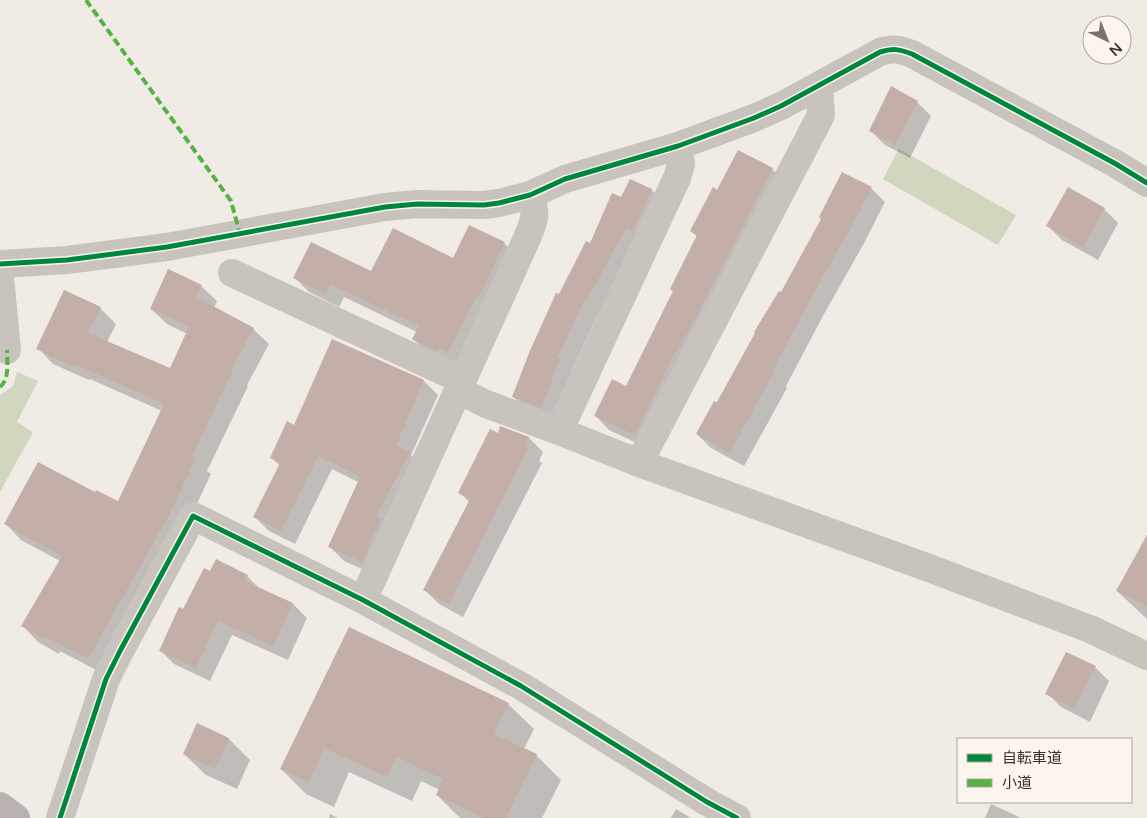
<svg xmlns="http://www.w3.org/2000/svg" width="1147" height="818" font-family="'Varela Round','Noto Sans JP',sans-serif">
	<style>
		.green { fill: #d1d6bf }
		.shadow { fill: #0003 }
		.building { fill: #c3afa7 }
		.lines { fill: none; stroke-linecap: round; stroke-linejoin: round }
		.minor { stroke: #c9c3be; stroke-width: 28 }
		.primary { stroke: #b8b1ad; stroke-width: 28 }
		.quiet { stroke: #57b246; stroke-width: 4; stroke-dasharray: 8 4; stroke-linecap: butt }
		.cycleway-casing { stroke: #fbf5ee; stroke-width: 8 }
		.cycleway { stroke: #00873e; stroke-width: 5 }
	</style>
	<rect width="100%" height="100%" fill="#f0ebe5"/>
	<path class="green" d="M 899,149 L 1016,215 L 998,245 L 883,179 Z
		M 17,372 L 38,381 L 17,422 L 33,432 L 0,492 L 0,395 L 13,386 Z"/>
	<path class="shadow" d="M 917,102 L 931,116 L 910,158 L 885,145 L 871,131 Z
		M 772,169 L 786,183 L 649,449 L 609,430 L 595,415 L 627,387 L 674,291 L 698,237 L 691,231 L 718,191 Z
		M 630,180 L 652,190 L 666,204 L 601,314 L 599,312 L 571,372 L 573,374 L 555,421 L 527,411 L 513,396 L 559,295 L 590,245 L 622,199 Z
		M 871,188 L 885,202 L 863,245 L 824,314 L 786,386 L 787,388 L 744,466 L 711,448 L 697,434 L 717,404 L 782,294 Z
		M 1104,209 L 1118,223 L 1098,260 L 1062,240 L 1048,226 Z
		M 504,243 L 518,257 L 462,366 L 427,353 L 413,339 L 417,332 L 344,297 L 339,307 L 309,292 L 295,278 L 371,272 L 454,259 Z
		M 201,286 L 217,301 L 214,308 L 253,329 L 269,344 L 247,385 L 248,386 L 207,471 L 211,474 L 184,531 L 104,674 L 60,651 L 59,654 L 38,642 L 23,626 L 60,561 L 21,540 L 6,524 L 96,493 L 119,503 L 162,411 L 90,379 L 89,380 L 53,364 L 38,348 L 100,308 L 116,324 L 107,342 L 170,370 L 187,334 L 167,324 L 151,309 Z
		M 332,341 L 424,381 L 438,395 L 411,455 L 423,467 L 376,575 L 344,561 L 330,547 L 358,482 L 332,469 L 295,544 L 269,531 L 255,517 L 280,466 L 271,457 L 295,426 Z
		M 501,428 L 529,438 L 543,452 L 539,461 L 542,463 L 463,617 L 439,604 L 425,590 L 470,503 L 460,493 L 498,434 Z
		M 1147,556 L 1147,619 L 1117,591 Z
		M 210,573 L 247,576 L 261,590 L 293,604 L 307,618 L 288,660 L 232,635 L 210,681 L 174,664 L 160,650 L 184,611 Z
		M 350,628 L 508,704 L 534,729 L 524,749 L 536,755 L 561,780 L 542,818 L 460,818 L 437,795 L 440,790 L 421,781 L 412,801 L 349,772 L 334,807 L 306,794 L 281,769 Z
		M 1095,667 L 1109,681 L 1090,722 L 1061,707 L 1047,693 Z
		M 198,725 L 229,739 L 250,760 L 237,789 L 206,775 L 184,754 Z
		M 991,804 L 1021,818 L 985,818 Z
		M 676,809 L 691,818 L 671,818 Z
		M 330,814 L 338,818 L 329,818 Z"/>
	<path class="building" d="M 891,86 L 918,101 L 895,145 L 869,131 Z
		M 738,150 L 773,168 L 677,353 L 675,352 L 635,435 L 594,416 L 612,379 L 626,386 L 673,291 L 670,289 L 697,235 L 690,231 L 713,187 L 717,190 Z
		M 842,172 L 872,187 L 849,232 L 848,232 L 810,300 L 772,372 L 774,372 L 730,453 L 696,434 L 714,401 L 717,402 L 755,333 L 754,332 L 779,291 L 781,292 L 821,219 L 819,217 Z
		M 630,179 L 652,189 L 633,231 L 626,228 L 587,300 L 585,299 L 557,358 L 560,359 L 541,408 L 512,397 L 529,353 L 556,293 L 559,294 L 586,241 L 590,243 L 612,193 L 621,197 Z
		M 1068,187 L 1105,208 L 1083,247 L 1046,226 Z
		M 469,225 L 505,242 L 480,295 L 478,294 L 448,353 L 439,348 L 437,351 L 412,339 L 419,326 L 330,284 L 325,294 L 293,278 L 311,242 L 371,271 L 393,228 L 453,258 Z
		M 168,269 L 202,285 L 196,297 L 254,328 L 232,369 L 233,370 L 192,456 L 196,458 L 169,515 L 88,659 L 44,636 L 43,639 L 21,626 L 62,556 L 4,524 L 38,462 L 95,492 L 96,490 L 118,501 L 164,404 L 74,364 L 73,366 L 36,349 L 64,290 L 101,307 L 88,333 L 170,368 L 189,327 L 150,309 Z
		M 332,339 L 424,380 L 396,445 L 410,452 L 376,516 L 381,519 L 362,562 L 328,547 L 360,477 L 318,456 L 281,531 L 253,517 L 280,463 L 270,458 L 287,421 L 294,425 Z
		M 500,426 L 529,437 L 526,447 L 528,448 L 449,604 L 423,590 L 470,499 L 458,493 L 490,429 L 498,433 Z
		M 1147,535 L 1147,606 L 1116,591 Z
		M 216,559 L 248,575 L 245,581 L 293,603 L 273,646 L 218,621 L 196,668 L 159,651 L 179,607 L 183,609 L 204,568 L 210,571 Z
		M 349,627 L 509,703 L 494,734 L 537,754 L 506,818 L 483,818 L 436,795 L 443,779 L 396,757 L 387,777 L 324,748 L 309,782 L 280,769 Z
		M 1066,652 L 1096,666 L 1075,708 L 1045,694 Z
		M 197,723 L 229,738 L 215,769 L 183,754 Z"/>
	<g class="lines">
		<path class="minor" d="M 0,264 L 67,260 L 167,247 L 385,207 L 417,204 L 484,205 L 499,203 L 530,195 L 565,179 L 678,146 L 754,118 L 781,106 L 880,52 C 893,48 899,49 912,54 L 1116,164 L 1147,183
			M 232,273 L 462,380
			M 0,277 L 7,350
			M 458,390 L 486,404 L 559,431 L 639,463 L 929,568 L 1090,629 L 1147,656
			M 559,431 L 677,178 L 681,164 L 678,146
			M 639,463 L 821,115 L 819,86
			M 363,600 L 528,236 C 535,219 537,213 530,195
			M 60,818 L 106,679 L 120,651 L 193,516 L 363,600 L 521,686 L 707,802 L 737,818"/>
		<path class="primary" d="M 0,806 L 16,818"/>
		<path class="quiet" d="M 86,0 L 231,201 L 240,234
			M 0,387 C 10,379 7,362 7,350"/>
		<g class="cycleway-casing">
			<path id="cycleway" d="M 0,264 L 67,260 L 167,247 L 385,207 L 417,204 L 484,205 L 499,203 L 530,195 L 565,179 L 678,146 L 754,118 L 781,106 L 880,52 C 893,48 899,49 912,54 L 1116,164 L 1147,183
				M 60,818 L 106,679 L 120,651 L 193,516 L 363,600 L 521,686 L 707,802 L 737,818"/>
		</g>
		<use href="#cycleway" class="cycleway"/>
	</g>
	<rect x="957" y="738" width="175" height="65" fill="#fbf5ee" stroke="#aea6a0"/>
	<rect x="967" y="754" width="25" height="8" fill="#00873e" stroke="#aea6a0"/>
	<text x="1002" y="763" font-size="15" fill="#3b302b">自転車道</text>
	<rect x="967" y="779" width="25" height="8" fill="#57b246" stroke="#aea6a0"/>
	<text x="1002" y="788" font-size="15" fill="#3b302b">小道</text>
	<g transform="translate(1107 40) rotate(137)"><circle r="24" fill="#fbf5ee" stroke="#aea6a0"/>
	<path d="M0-4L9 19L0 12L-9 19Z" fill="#7a716c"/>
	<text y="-8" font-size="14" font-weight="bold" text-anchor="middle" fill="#3b302b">N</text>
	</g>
</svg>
